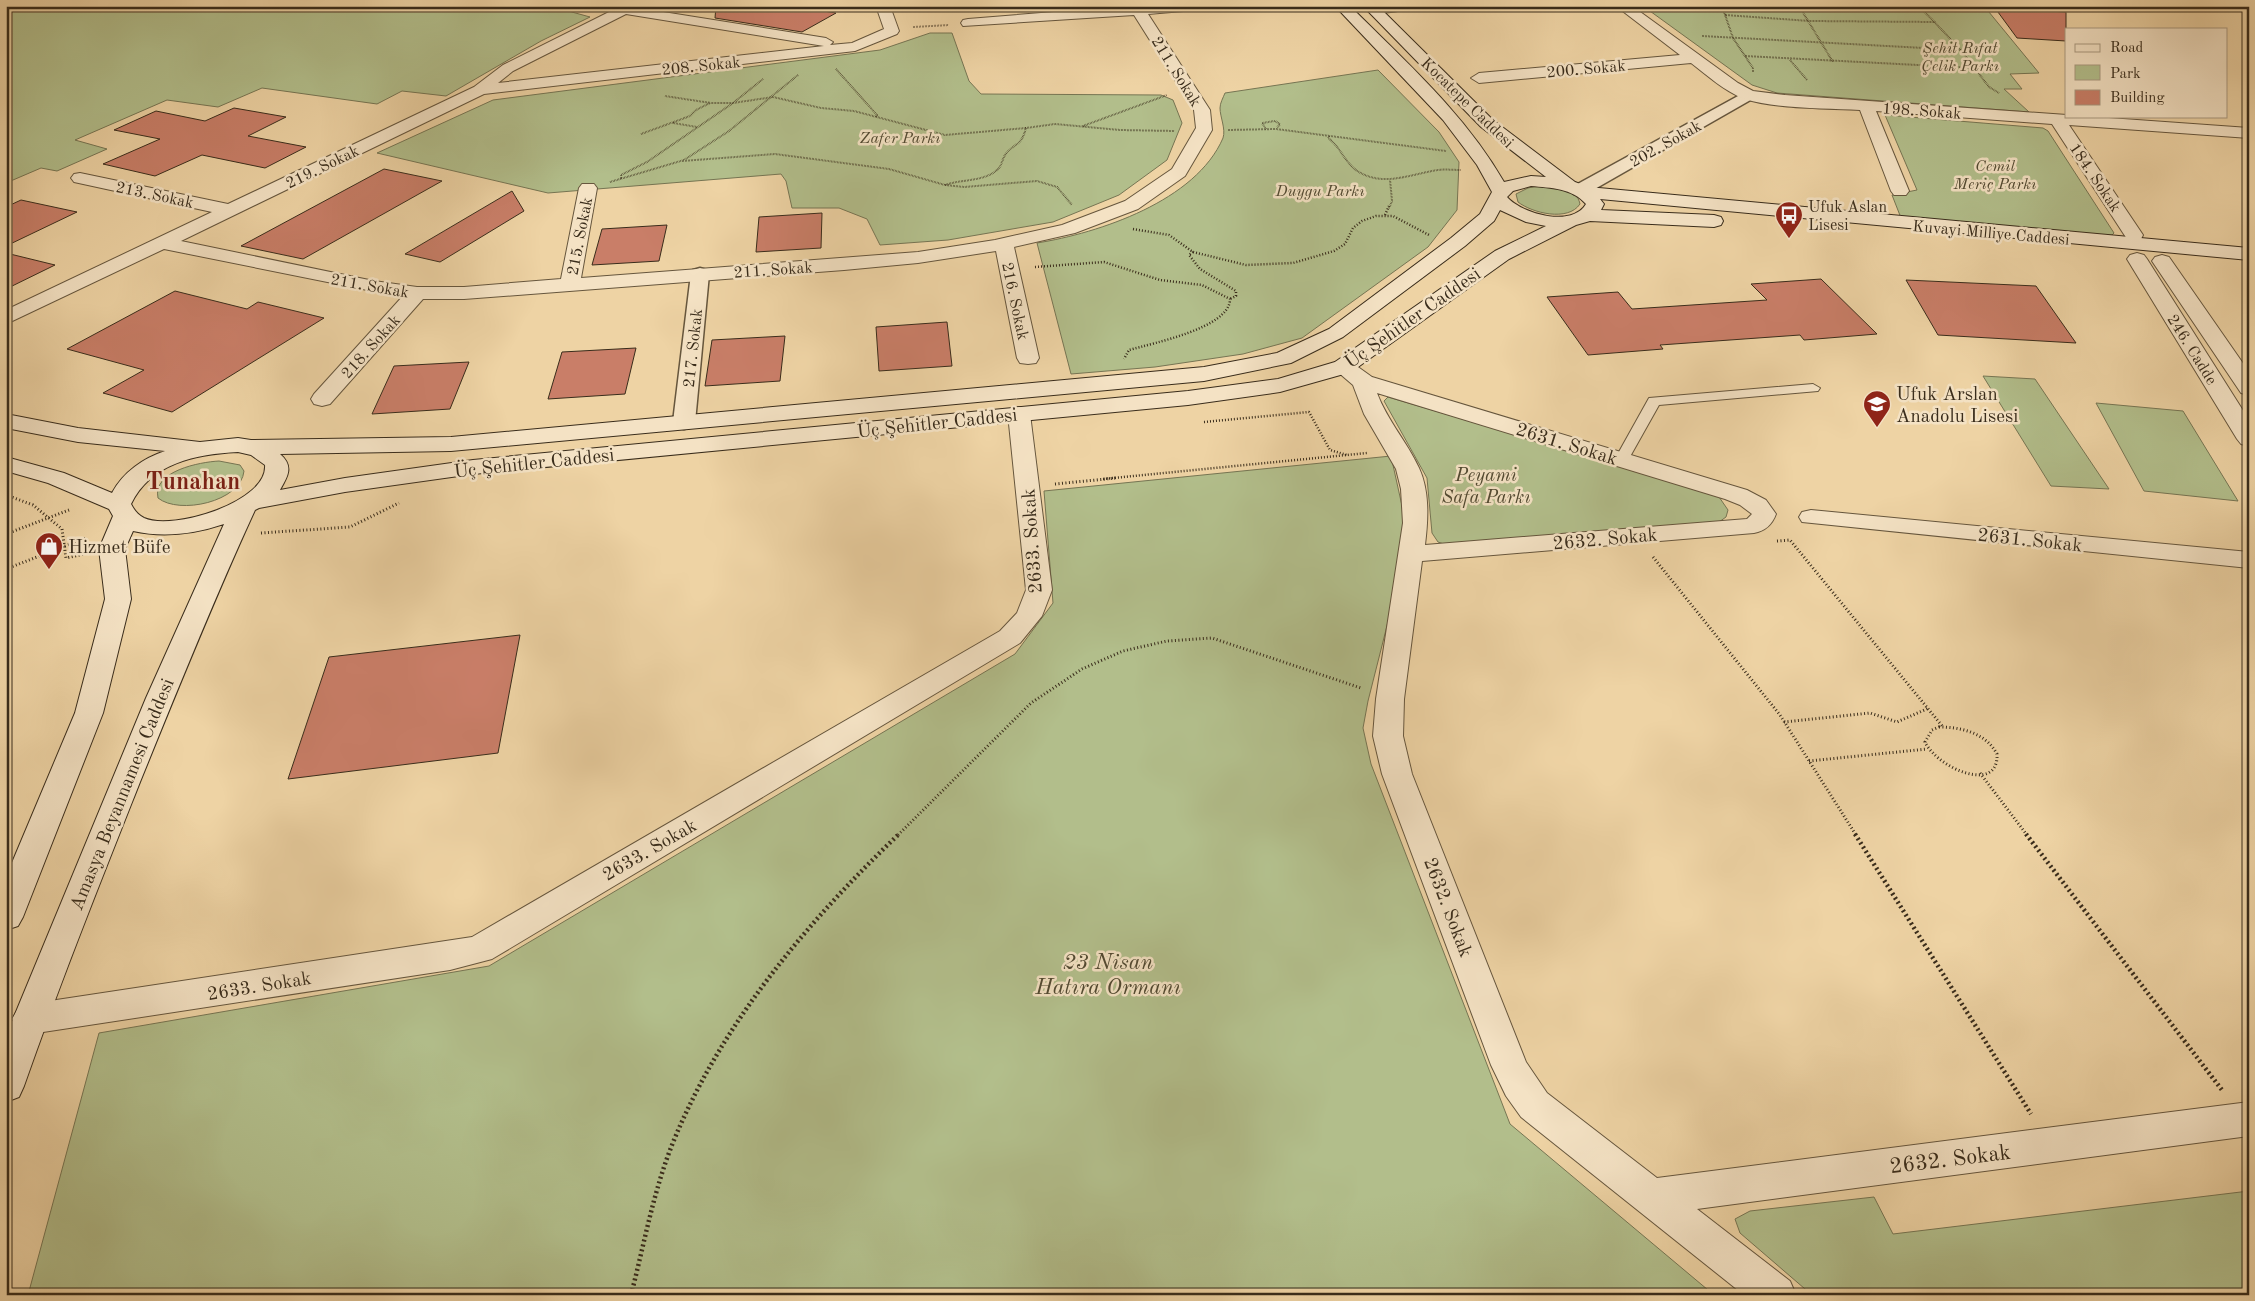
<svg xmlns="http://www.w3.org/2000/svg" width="2255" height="1301" font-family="'Old Standard TT',serif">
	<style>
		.green { fill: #b2be8b; stroke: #767553 }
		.building { fill: #c97e68; stroke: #392c1b }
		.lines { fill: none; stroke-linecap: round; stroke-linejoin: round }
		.service-casing { stroke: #66563d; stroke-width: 2 }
		.pedestrian-casing { stroke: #66563d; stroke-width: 3 }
		.minor-casing { stroke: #66563d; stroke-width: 2 }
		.tertiary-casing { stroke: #66563d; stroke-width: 2 }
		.secondary-casing { stroke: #392c1b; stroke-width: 2 }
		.path-far3 { stroke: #392c1b; stroke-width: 2; stroke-dasharray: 0.5 1; stroke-linecap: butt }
		.path-far2 { stroke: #392c1b; stroke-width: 2.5; stroke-dasharray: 1 2; stroke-linecap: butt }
		.path-far1 { stroke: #392c1b; stroke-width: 3; stroke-dasharray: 1 2.5; stroke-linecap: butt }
		.path { stroke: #392c1b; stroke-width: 4.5; stroke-dasharray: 2 3; stroke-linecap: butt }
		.service { fill: #f4e2c4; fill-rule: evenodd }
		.pedestrian { fill: #f4e2c4; fill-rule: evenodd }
		.minor { fill: #f4e2c4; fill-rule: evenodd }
		.tertiary { fill: #f4e2c4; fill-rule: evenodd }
		.secondary { fill: #f4e2c4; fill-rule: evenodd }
		.labels { text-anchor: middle; stroke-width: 5; stroke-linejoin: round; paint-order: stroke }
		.far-park-label { font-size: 16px; font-style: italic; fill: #514931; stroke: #f4e2c4 }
		.far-street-label { font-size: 16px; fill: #392c1b; stroke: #f4e2c4 }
		.far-poi-label { font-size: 16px; fill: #392c1b; stroke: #f4e2c4; text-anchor: start }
		.street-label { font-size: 19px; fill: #392c1b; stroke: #f4e2c4 }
		.poi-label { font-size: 19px; fill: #392c1b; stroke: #f4e2c4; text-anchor: start }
		.park-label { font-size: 19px; font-style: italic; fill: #514931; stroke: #f4e2c4 }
		.near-park-label { font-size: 22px; font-style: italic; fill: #514931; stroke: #f4e2c4 }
		.near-street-label { font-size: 22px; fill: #392c1b; stroke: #f4e2c4 }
		.district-label { font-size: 24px; font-weight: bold; fill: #7a1f14; stroke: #f4e2c4 }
	</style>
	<rect width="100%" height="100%" fill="#eed3a4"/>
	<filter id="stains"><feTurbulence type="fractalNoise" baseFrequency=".004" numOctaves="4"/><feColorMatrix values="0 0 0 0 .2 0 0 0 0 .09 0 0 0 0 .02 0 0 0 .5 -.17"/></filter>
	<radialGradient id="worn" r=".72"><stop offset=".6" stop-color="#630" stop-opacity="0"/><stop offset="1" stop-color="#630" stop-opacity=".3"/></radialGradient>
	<path class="green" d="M 6,6 L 550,6 L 590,17 L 541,41 L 446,96 L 402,91 L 377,104 L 262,88 L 218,107 L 167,100 L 75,140 L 107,149 L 57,171 L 41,168 L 6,183 Z
		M 1643,6 L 1984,6 L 2039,73 L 2010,74 L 2022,89 L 2004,89 L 2029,112 L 1777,93 L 1752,85 Z
		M 930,33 L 952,33 L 969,81 L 981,94 L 1161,95 L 1173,100 L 1182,123 L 1167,160 L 1119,195 L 1053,222 L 948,240 L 880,245 L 867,219 L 839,208 L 792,208 L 786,181 L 781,174 L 548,193 L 377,153 L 493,100 L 880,50 Z
		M 1378,70 L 1439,132 L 1459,162 L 1457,210 L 1428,247 L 1302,338 L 1243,354 L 1155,367 L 1071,374 L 1037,243 C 1099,233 1196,201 1223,138 C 1226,129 1220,117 1220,108 C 1220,103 1223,98 1225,93 Z
		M 1885,115 L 2043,128 L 2048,131 L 2114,233 L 2112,235 L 2104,236 L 1901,218 L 1892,195 L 1917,190 Z
		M 1537,186 C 1550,187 1577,187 1580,204 C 1568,222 1532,213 1518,202 L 1516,194 L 1528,188 Z
		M 1983,376 L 2035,379 L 2109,489 L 2051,486 Z
		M 1388,397 L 1717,494 L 1728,510 L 1726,517 L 1719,522 L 1453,547 L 1438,542 L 1432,533 L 1427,478 L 1384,401 Z
		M 2096,403 L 2183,411 L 2238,501 L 2144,491 Z
		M 1391,456 L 1406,524 L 1394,598 L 1368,701 L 1363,728 L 1371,764 L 1510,1124 L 1714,1295 L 28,1295 L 99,1033 L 489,966 L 1015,654 L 1053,603 L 1044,491 Z
		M 219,461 L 240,465 L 244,471 C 241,502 179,515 158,498 C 152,471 200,462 219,461 Z
		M 2249,1191 L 2249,1295 L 1812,1295 L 1740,1233 L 1735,1219 L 1750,1211 L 1874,1197 L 1893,1234 Z"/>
	<path class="building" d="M 716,6 L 793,6 L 836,13 L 802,32 L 715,18 Z
		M 1995,8 L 2066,12 L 2066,41 L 2017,38 Z
		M 234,108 L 286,117 L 248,136 L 306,147 L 265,168 L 202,155 L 155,176 L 103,164 L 160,139 L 114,130 L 156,111 L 205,121 Z
		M 384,169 L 442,181 L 303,259 L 241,246 Z
		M 512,191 L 524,211 L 440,262 L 405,254 Z
		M 21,200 L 77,212 L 6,246 L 6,207 Z
		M 822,213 L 821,248 L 756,252 L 759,217 Z
		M 667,225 L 659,261 L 592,265 L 602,229 Z
		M 6,253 L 55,265 L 6,289 Z
		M 1821,279 L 1877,334 L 1804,340 L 1800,335 L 1660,345 L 1663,349 L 1588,355 L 1547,297 L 1618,292 L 1632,309 L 1767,300 L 1751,284 Z
		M 1906,280 L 2036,286 L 2076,343 L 1938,335 Z
		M 175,291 L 247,309 L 258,302 L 324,318 L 172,412 L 103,393 L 144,370 L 67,349 Z
		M 947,322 L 952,366 L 879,371 L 876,327 Z
		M 785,336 L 780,381 L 705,386 L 712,340 Z
		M 636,348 L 625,394 L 548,399 L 562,352 Z
		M 469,362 L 450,409 L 372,414 L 394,366 Z
		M 520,635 L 498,753 L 288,779 L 329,657 Z"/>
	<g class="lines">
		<g class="service-casing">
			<path id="service" d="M 1813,384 L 1820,388 L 1818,391 L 1659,405 L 1627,462 L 1622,463 L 1615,459 L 1649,398 Z"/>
		</g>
		<g class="pedestrian-casing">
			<path id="pedestrian" d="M 1749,90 L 1757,95 L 1754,98 L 1586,194 L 1574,194 L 1571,190 L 1574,186 Z
				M 700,268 L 707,270 L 709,274 L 695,422 L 692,427 L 684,429 L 676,427 L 673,422 L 691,274 L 693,270 Z"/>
		</g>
		<g class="minor-casing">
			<path id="minor" d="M 621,6 L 639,6 L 638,8 L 826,38 L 833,42 L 830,45 L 852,43 L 884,29 L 876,6 L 890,6 L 899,31 L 897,34 L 855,51 L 484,94 L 181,241 L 374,281 L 417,287 L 464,287 L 561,279 L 579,188 L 582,184 L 594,184 L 597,188 L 581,278 L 918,252 L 995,240 L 1062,225 L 1125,201 L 1172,169 L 1196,128 L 1194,110 L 1134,15 L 963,26 L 961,23 L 963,20 L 968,19 L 1129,6 L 1202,6 L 1195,10 L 1148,14 L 1210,110 L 1212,130 L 1185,176 L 1138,209 L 1075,233 L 1014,247 L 1039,358 L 1036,363 L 1028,364 L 1020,363 L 1017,358 L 996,251 L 918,263 L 844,270 L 464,299 L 423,299 L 330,404 L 322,406 L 314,404 L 311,399 L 314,394 L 402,297 L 164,249 L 6,324 L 6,310 L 212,212 L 74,182 L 71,178 L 74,174 L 80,173 L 228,204 L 474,87 L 503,65 ZM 626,14 L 824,46 L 498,83 L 513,71 Z
				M 1366,6 L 1408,6 C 1401,14 1377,13 1367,11 Z
				M 1616,6 L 1632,6 L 1738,83 L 1753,91 L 1785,95 L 2249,128 L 2249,138 L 2069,125 L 2143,235 L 2141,239 L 2127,239 L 2052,124 L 1876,111 L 1909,191 L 1906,195 L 1894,195 L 1891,191 L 1860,110 C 1826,108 1776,109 1745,99 C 1725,92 1707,75 1691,63 L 1479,83 L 1471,78 L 1479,73 L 1680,55 Z
				M 1343,361 L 1351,362 L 1372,377 L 1747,490 L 1766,500 L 1776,514 C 1772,525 1765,531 1754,533 L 1422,561 L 1404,699 L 1403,736 L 1412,774 L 1526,1062 L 1547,1093 L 1657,1178 L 2249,1102 L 2249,1136 L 1697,1209 L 1790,1281 L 1796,1295 L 1744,1295 L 1521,1117 L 1506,1096 L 1491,1065 L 1382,774 L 1373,736 L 1376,699 L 1403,523 L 1401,489 L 1396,469 L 1364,414 L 1353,385 L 1332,367 L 1335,362 ZM 1377,393 L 1725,499 L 1740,505 L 1752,514 L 1747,519 L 1425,545 C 1428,520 1430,492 1419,468 C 1407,442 1387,420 1377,393 Z
				M 1019,407 L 1027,409 L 1030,414 L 1052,590 L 1042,616 L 1020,643 L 492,959 L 450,970 L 30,1034 L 18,1029 L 12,1019 L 18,1009 L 30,1004 L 472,937 L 1000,631 L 1017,613 L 1026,590 L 1008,414 L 1011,409 Z
				M 1811,510 L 2249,552 L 2249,568 L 1802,522 L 1799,517 L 1802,512 Z"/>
		</g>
		<g class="tertiary-casing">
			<path id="tertiary" d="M 2137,253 L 2144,255 L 2147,259 L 2249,420 L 2249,446 L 2241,444 L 2237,439 L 2127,259 L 2130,255 Z
				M 2162,255 L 2169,257 L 2249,372 L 2249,395 L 2241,393 L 2152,261 L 2155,257 Z"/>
		</g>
		<g class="secondary-casing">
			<path id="secondary" d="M 1335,6 L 1350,6 C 1406,62 1465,114 1504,182 L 1531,176 L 1546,177 L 1481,127 L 1363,6 L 1378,6 L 1493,120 L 1575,182 L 1588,187 L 2249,248 L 2249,260 L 1600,199 L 1604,204 L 1601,210 L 1714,215 L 1721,217 L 1723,221 L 1721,225 L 1714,227 L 1590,221 L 1576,225 L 1509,259 L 1351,372 L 1280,392 L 1188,405 L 473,474 L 345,492 L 259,508 L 255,510 C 214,599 177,691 140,782 C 100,883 60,983 24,1086 L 19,1097 L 6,1102 L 6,1036 L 146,698 L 224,524 C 194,534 164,538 133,531 L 125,549 L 131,599 L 103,713 L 23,917 L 18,926 L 6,930 L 6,877 L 75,713 L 105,599 L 99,549 L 113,516 L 109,509 L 48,483 L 6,471 L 6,457 L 64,473 L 112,493 C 123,472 144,458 165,451 L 78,442 L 6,428 L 6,414 L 78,428 L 200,442 L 238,438 L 251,440 L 451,437 L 1204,367 L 1277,353 L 1329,329 L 1451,238 L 1480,214 L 1492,192 L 1477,165 L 1443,120 ZM 1531,186 C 1551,188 1572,188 1586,204 C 1572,228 1522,214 1507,197 L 1513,191 ZM 1500,210 L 1526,222 L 1546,226 L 1495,251 L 1335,362 L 1278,379 L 1188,391 L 473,460 L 345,478 L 280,490 C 288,476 294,466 280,454 L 451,451 L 1204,381 L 1291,363 L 1343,337 L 1465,246 L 1494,221 ZM 238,452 L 251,455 L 265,465 C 268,502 173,531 144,518 C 138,515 134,510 131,504 C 151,463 196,454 238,452 Z"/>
		</g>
		<path class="path-far3" d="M 1722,6 L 1733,38 L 1753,68 L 1753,73
			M 1799,6 L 1833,62
			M 1919,6 L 1961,50 L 1989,87 L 1999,93
			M 1725,15 L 1810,21 L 1936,22
			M 913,27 L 949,25
			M 1702,36 L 1961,50
			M 1745,56 L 1975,68
			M 1790,60 L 1807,80
			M 836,69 L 877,115 L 876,117
			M 763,79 L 733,103 L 773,97 L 821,108 L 854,111 L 945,135 L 1026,128
			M 673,123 L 697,127
			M 1083,126 L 1167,95
			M 1266,129 L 1262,123 L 1275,121 L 1280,124 L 1277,128
			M 1228,130 L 1276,129 L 1446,151
			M 641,134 L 690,116 L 696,110 L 710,103
			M 1329,136 L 1328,138 C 1341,147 1345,164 1359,172 C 1384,187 1411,174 1438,170 C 1445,169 1453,170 1461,170
			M 682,161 L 775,154 L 889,169 L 945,185 L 964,187 L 1037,181 L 1057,187 L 1072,205
			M 621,179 L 621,175 L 647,162 L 733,103 L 711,103 L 665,96
			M 610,182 L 684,160 L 729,131 L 798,75
			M 945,185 C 961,179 985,182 998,169 C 1002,165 1002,160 1005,155 C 1015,142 1021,147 1026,128 L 1055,124 L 1120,130 L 1175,131
			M 1389,208 L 1392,201 L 1390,180"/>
		<path class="path-far2" d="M 1385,215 L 1389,206
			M 1133,229 L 1169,235 L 1193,252 L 1246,265 L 1293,263 L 1334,251 L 1345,244 L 1353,228 L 1362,221 L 1376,216 L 1393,216 L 1429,235
			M 1193,252 L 1189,255 L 1200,269 L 1236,291 L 1236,296 L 1230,299
			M 1035,267 L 1104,262 L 1160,280 L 1202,285 L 1230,299 C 1230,328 1153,343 1129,350 L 1124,359
			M 1204,422 L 1309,412 L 1330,450 L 1347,455
			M 1103,479 L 1367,453"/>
		<path class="path-far1" d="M 1055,484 L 1116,478
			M 6,495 L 33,505 L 62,529 L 66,558 L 84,554
			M 261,533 L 350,527 L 399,503
			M 6,534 L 69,510
			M 1777,541 L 1790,540 L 1943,727
			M 1653,557 L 1780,715 L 1856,835
			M 6,569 L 86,538
			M 1784,722 L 1870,713 L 1897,722 L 1929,708
			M 1939,727 C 1961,727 1986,733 1997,754 C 1999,794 1938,769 1925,742 L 1932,730 Z
			M 1809,761 L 1927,749
			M 1980,773 L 2027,835
			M 898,835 L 1031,703 L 1082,669 L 1123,651 L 1167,641 L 1212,638 L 1361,688"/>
		<path class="path" d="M 1855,834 L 2031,1114
			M 2026,834 L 2222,1090
			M 631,1295 C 644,1245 653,1193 672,1145 C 720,1025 807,922 899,834"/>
		<use href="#service" class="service"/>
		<use href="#pedestrian" class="pedestrian"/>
		<use href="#minor" class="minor"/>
		<use href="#tertiary" class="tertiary"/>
		<use href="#secondary" class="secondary"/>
	</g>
	<defs>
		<g id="bus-pin" transform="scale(1.4375)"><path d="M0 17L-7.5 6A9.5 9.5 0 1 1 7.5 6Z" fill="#8f2418" stroke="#f4e2c4"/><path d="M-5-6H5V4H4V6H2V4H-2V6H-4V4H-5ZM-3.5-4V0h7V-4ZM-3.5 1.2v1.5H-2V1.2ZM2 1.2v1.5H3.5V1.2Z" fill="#fff"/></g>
		<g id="school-pin" transform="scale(1.4375)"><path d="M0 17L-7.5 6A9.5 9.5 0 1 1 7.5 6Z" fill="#8f2418" stroke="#f4e2c4"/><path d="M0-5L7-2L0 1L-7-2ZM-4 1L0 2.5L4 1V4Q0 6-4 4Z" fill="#fff"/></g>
		<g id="shop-pin" transform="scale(1.4375)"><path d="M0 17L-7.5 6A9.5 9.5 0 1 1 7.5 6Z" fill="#8f2418" stroke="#f4e2c4"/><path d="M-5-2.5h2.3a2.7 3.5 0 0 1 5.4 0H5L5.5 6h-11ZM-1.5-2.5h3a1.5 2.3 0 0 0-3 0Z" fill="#fff"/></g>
	</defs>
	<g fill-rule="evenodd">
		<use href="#bus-pin" x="1789" y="215"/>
		<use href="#school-pin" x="1877" y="404"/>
		<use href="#shop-pin" x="49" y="546"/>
	</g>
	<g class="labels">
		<g class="far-park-label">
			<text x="1960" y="53">Şehit Rıfat<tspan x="1960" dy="18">Çelik Parkı</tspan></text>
			<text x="900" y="143">Zafer Parkı</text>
			<text x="1995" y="171">Cemil<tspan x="1995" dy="18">Meriç Parkı</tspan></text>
			<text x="1320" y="196">Duygu Parkı</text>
		</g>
		<g class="far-street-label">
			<text transform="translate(701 65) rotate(-6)" y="6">208. Sokak</text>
			<text transform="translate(1586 68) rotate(-5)" y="6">200. Sokak</text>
			<text transform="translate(1177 71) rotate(58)" y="6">211. Sokak</text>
			<text transform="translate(1468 102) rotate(44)" y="6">Kocatepe Caddesi</text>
			<text transform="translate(1922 110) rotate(4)" y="6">198. Sokak</text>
			<text transform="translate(1665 143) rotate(-29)" y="6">202. Sokak</text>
			<text transform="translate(322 166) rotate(-26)" y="6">219. Sokak</text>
			<text transform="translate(2096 177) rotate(56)" y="6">184. Sokak</text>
			<text transform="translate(155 194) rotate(12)" y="6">213. Sokak</text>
			<text transform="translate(1991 232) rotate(5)" y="6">Kuvayi Milliye Caddesi</text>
			<text transform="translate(579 236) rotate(-79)" y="6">215. Sokak</text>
			<text transform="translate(773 269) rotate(-4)" y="6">211. Sokak</text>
			<text transform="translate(370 285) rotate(10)" y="6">211. Sokak</text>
			<text transform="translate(1016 301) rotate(78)" y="6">216. Sokak</text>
			<text transform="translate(370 346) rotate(-48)" y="6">218. Sokak</text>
			<text transform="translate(692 348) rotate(-84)" y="6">217. Sokak</text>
			<text transform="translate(2193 349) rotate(58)" y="6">246. Cadde</text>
		</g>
		<g class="far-poi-label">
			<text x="1808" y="212">Ufuk Aslan<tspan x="1808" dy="18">Lisesi</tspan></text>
		</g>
		<g class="street-label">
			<text transform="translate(1412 317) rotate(-35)" y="7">Üç Şehitler Caddesi</text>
			<text transform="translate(937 422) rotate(-6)" y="7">Üç Şehitler Caddesi</text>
			<text transform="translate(1567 443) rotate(17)" y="7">2631. Sokak</text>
			<text transform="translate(534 462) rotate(-6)" y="7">Üç Şehitler Caddesi</text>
			<text transform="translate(1605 538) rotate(-5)" y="7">2632. Sokak</text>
			<text transform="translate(2030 539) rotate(6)" y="7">2631. Sokak</text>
			<text transform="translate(1031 541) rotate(-94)" y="7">2633. Sokak</text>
			<text transform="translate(121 794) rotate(-68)" y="7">Amasya Beyannamesi Caddesi</text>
			<text transform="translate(649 849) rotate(-30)" y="7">2633. Sokak</text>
			<text transform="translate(1449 907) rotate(69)" y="7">2632. Sokak</text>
			<text transform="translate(259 985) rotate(-9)" y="7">2633. Sokak</text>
		</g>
		<g class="poi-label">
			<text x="1896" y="400">Ufuk Arslan<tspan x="1896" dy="22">Anadolu Lisesi</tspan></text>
			<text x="68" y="553">Hizmet Büfe</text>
		</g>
		<g class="park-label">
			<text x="1486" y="481">Peyami<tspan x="1486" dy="22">Safa Parkı</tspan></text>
		</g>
		<g class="near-park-label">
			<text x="1108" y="969">23 Nisan<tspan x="1108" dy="25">Hatıra Ormanı</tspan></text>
		</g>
		<g class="near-street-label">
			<text transform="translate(1950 1158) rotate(-7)" y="8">2632. Sokak</text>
		</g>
		<g class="district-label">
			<text x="193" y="489">Tunahan</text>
		</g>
	</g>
	<rect width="2255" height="1301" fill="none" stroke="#eed3a4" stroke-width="25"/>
	<rect x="8" y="8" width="2240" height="1286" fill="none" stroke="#392c1b" stroke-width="2.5"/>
	<rect x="12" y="12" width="2230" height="1276" fill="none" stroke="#392c1b"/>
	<rect x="2065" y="28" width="162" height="90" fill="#f4e2c4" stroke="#a99980"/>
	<rect x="2075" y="44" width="25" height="8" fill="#f4e2c4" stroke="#a99980"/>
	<text x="2110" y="52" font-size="15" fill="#392c1b">Road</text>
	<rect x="2075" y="65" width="25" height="15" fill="#b2be8b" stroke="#a99980"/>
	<text x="2110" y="78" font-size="15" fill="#392c1b">Park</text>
	<rect x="2075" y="90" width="25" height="15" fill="#c97e68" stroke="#a99980"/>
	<text x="2110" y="102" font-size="15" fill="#392c1b">Building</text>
	<rect width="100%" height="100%" filter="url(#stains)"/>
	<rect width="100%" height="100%" fill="url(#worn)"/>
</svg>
